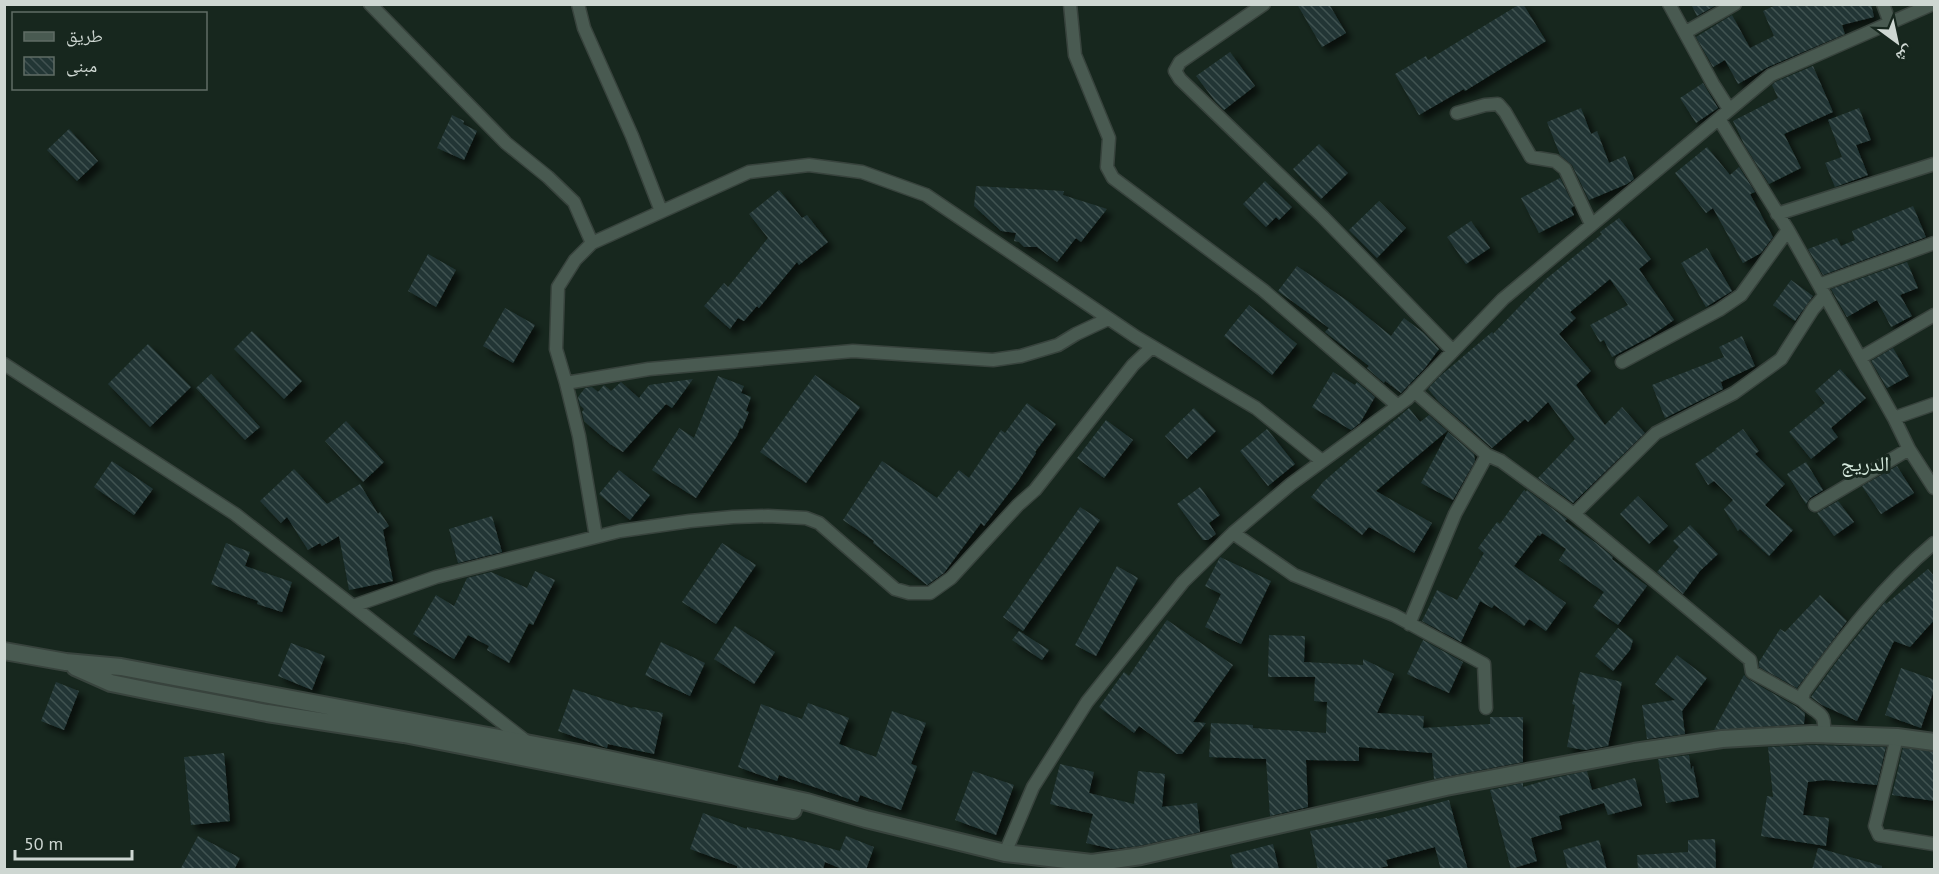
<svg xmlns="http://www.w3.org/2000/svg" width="1939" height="874" font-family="'PT Sans','Noto Naskh Arabic',sans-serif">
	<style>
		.building { fill: url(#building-back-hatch); filter: url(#shadow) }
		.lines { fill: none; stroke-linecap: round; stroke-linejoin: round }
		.street-casing { stroke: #38433d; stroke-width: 15 }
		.secondary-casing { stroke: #38433d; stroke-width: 20 }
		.street { stroke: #495a51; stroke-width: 12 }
		.secondary { stroke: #495a51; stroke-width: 16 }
		.labels { text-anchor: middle; stroke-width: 6; stroke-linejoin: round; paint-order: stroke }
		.quarter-label { font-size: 21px; fill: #d3e7db; stroke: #17271e }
	</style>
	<defs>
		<pattern id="building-back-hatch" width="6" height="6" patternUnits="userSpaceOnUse" patternTransform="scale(1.5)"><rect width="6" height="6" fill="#223635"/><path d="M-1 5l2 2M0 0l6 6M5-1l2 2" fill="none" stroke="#415251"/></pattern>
		<filter id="shadow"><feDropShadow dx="5.5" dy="5.5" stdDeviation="3" flood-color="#0009"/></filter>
	</defs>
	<rect width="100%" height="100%" fill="#17271e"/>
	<path class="building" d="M 1297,4 L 1329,4 L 1346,33 L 1322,47 Z
		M 1520,4 L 1523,4 L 1546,41 L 1465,91 L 1464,89 L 1419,115 L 1395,74 L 1426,56 L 1428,60 Z
		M 1691,4 L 1718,4 L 1697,16 Z
		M 1778,4 L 1871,4 L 1874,17 L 1842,25 L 1845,34 L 1768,67 L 1738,84 L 1725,60 L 1713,67 L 1696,37 L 1732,15 L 1750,48 L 1774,36 L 1763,11 Z
		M 1230,52 L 1255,86 L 1224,110 L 1215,101 L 1196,76 Z
		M 1813,66 L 1833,112 L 1784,134 L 1801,168 L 1769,184 L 1745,146 L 1733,121 L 1778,98 L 1772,85 L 1775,82 Z
		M 1703,83 L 1718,108 L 1696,123 L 1680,98 Z
		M 1581,108 L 1591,134 L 1597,131 L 1609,163 L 1625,156 L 1634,179 L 1627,184 L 1589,200 L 1572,165 L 1560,155 L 1547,122 Z
		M 1859,108 L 1871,140 L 1856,145 L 1868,175 L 1835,187 L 1825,163 L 1842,157 L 1828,120 Z
		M 452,115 L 464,121 L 463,124 L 477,131 L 464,160 L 437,148 Z
		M 69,129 L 98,161 L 77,181 L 47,150 Z
		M 1319,144 L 1348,173 L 1321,199 L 1293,169 Z
		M 1707,147 L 1730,175 L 1739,167 L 1755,192 L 1750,194 L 1773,237 L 1761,253 L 1743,263 L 1713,208 L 1706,213 L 1675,173 Z
		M 1560,178 L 1574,206 L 1571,208 L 1574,215 L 1539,233 L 1521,198 Z
		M 1265,181 L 1292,207 L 1279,220 L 1276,217 L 1266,227 L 1243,204 Z
		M 976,186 L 1064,191 L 1063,195 L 1107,209 L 1081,242 L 1076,238 L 1057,262 L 1037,247 L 1024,247 L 1019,242 L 1014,241 L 1016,233 L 1001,231 L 974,206 Z
		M 779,190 L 802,218 L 807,215 L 828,242 L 799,265 L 797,262 L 759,308 L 757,306 L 744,321 L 738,318 L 730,329 L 704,306 L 724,283 L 728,287 L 768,238 L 749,214 Z
		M 1379,201 L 1406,228 L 1377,258 L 1349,230 Z
		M 1913,206 L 1926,237 L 1823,275 L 1808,249 L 1837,238 L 1841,246 L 1855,240 L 1852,231 Z
		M 1619,218 L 1651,259 L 1639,269 L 1674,320 L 1651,336 L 1612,357 L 1604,340 L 1600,342 L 1590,325 L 1628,305 L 1610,279 L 1570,312 L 1576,318 L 1559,334 L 1591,371 L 1576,385 L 1605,425 L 1622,407 L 1645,433 L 1573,503 L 1538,478 L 1575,439 L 1548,402 L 1528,422 L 1525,419 L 1492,448 L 1439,402 L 1428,389 L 1439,377 L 1492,332 L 1493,334 L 1546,279 L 1602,234 L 1600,232 Z
		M 1471,221 L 1490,248 L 1466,264 L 1447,237 Z
		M 1707,248 L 1732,291 L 1706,307 L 1681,263 Z
		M 428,254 L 456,270 L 436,307 L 408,291 Z
		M 1907,262 L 1918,288 L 1900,295 L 1912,316 L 1891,327 L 1877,300 L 1847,317 L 1831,289 Z
		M 1297,266 L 1349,302 L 1391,336 L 1404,318 L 1424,333 L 1439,349 L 1425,368 L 1401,393 L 1385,381 L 1384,383 L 1367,368 L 1369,366 L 1325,332 L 1329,328 L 1278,291 Z
		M 1791,280 L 1813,296 L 1795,321 L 1773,305 Z
		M 1249,305 L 1297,344 L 1272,375 L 1224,336 Z
		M 505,308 L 535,325 L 513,363 L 483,346 Z
		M 252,331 L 302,381 L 284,399 L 234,349 Z
		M 1742,336 L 1755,366 L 1721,382 L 1723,389 L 1665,418 L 1652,385 L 1724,357 L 1719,347 Z
		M 148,344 L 191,387 L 150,427 L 108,384 Z
		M 1893,348 L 1909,376 L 1887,388 L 1871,361 Z
		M 1840,369 L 1866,398 L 1831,428 L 1838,437 L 1811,459 L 1789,432 L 1825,403 L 1815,391 Z
		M 1333,372 L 1355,385 L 1357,382 L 1375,397 L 1360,423 L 1351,430 L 1312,407 Z
		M 211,374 L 260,427 L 245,440 L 196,388 Z
		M 815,375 L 860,407 L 806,483 L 760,452 Z
		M 718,376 L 744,386 L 741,393 L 751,397 L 746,411 L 749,412 L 742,429 L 740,428 L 737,436 L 696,498 L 652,470 L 679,428 L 694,438 Z
		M 693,379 L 672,408 L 666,404 L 623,452 L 610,444 L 584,421 L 582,412 L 584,409 L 580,405 L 578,397 L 585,388 L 592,387 L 598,392 L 604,385 L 611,391 L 621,382 L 639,398 L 649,385 Z
		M 1027,403 L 1056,424 L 1035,452 L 1036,453 L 1018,481 L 984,526 L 981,523 L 944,573 L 927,585 L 873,543 L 874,541 L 843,520 L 882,461 L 937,498 L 959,470 L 969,478 L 1001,430 L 1005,433 Z
		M 1194,408 L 1216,431 L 1187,459 L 1165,436 Z
		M 1409,408 L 1420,422 L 1429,415 L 1447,431 L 1376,491 L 1432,523 L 1414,553 L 1369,527 L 1362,535 L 1311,497 L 1323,482 Z
		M 1106,420 L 1133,440 L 1104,478 L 1077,458 Z
		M 346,421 L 384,462 L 363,482 L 325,441 Z
		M 1267,429 L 1295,464 L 1268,486 L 1240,451 Z
		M 1743,429 L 1759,451 L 1755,454 L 1785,484 L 1765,505 L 1793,530 L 1769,556 L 1740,529 L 1738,531 L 1724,509 L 1733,500 L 1714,481 L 1708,485 L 1695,464 L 1716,450 L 1715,449 Z
		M 1448,432 L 1474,454 L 1475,461 L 1453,500 L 1421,483 Z
		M 112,461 L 153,489 L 134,515 L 94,487 Z
		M 1806,462 L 1823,490 L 1810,498 L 1806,504 L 1787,474 Z
		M 1897,466 L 1914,493 L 1881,514 L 1862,486 Z
		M 294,469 L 327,504 L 360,484 L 378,514 L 380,512 L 389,526 L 383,530 L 393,581 L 349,590 L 339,536 L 322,546 L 320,543 L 308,550 L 287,517 L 281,523 L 260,501 Z
		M 619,470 L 650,495 L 630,520 L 599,494 Z
		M 1200,487 L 1220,515 L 1209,523 L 1216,534 L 1208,540 L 1203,540 L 1177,504 Z
		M 1524,490 L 1526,492 L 1527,490 L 1567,519 L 1565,521 L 1596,543 L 1613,557 L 1612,559 L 1647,586 L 1618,625 L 1593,607 L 1604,592 L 1559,560 L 1566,549 L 1542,533 L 1540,536 L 1538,535 L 1514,566 L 1566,603 L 1546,631 L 1529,619 L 1524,626 L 1494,605 L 1492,608 L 1480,601 L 1461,642 L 1422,621 L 1437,590 L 1457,600 L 1484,553 L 1478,548 L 1497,522 L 1500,524 Z
		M 1638,496 L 1668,526 L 1649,544 L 1620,514 Z
		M 1838,501 L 1854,522 L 1834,536 L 1817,513 Z
		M 1080,507 L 1100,520 L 1023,631 L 1003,617 Z
		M 492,516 L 502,552 L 458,563 L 449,529 Z
		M 1690,525 L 1718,554 L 1700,571 L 1683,594 L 1657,572 L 1679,547 L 1673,541 Z
		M 226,543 L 250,552 L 245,566 L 292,582 L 282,612 L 257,604 L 258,601 L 211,584 Z
		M 722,543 L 756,565 L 716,624 L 682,602 Z
		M 1220,557 L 1271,581 L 1241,644 L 1205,627 L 1221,594 L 1205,586 Z
		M 1117,566 L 1138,578 L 1096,656 L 1075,645 Z
		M 1928,569 L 1935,577 L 1935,619 L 1910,647 L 1894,641 L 1857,721 L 1822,705 L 1811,697 L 1840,657 L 1885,602 L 1886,604 Z
		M 535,571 L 555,580 L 533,625 L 529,623 L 509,663 L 487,650 L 489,646 L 468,635 L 454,659 L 413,634 L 436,595 L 454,606 L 467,578 L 491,572 L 527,588 Z
		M 1820,595 L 1847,621 L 1797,688 L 1759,667 L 1759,662 L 1780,629 L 1785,632 Z
		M 1167,620 L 1233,665 L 1193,722 L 1206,723 L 1182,754 L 1177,754 L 1139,726 L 1134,733 L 1099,707 L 1124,672 L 1129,676 Z
		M 735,626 L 775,652 L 754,684 L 714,659 Z
		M 1618,628 L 1633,640 L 1630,650 L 1613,671 L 1595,656 Z
		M 1019,631 L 1049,650 L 1042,660 L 1012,640 Z
		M 1269,635 L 1305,636 L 1304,662 L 1363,665 L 1363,659 L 1394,674 L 1377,713 L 1424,716 L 1423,728 L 1490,724 L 1490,717 L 1523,717 L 1523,762 L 1434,779 L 1432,753 L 1359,747 L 1359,761 L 1306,760 L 1308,807 L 1270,816 L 1266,759 L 1209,757 L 1211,723 L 1253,725 L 1253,728 L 1326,733 L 1327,702 L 1314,701 L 1315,677 L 1268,677 Z
		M 1423,640 L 1463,662 L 1449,693 L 1407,674 Z
		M 661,642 L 705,663 L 690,696 L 645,675 Z
		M 291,643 L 325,656 L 312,690 L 278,676 Z
		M 1677,655 L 1707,678 L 1682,711 L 1685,734 L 1647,739 L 1642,705 L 1675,700 L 1655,684 Z
		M 1901,668 L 1935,680 L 1935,687 L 1921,728 L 1885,715 Z
		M 1580,672 L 1622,682 L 1608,746 L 1585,750 L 1567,747 L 1575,705 L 1572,704 Z
		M 1744,675 L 1748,679 L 1797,707 L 1805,713 L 1804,724 L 1714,730 Z
		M 56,682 L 79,691 L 64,730 L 41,721 Z
		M 573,689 L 632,708 L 633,707 L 663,713 L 654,754 L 608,744 L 607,748 L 558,731 Z
		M 808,703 L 849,718 L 839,744 L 876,757 L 892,711 L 926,723 L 911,764 L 917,766 L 901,810 L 860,795 L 858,802 L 779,775 L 777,781 L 738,767 L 761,704 L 802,719 Z
		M 1812,745 L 1886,747 L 1877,785 L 1825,780 L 1808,782 L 1803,815 L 1829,818 L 1826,846 L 1761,836 L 1767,796 L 1773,797 L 1768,747 Z
		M 1903,748 L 1935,752 L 1935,801 L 1892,795 Z
		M 224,753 L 230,821 L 191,825 L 184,757 Z
		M 1689,755 L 1691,770 L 1693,766 L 1699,797 L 1666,803 L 1658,759 Z
		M 1060,764 L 1094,772 L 1089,793 L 1134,804 L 1138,771 L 1165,774 L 1162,807 L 1197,803 L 1200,832 L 1139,846 L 1113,849 L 1086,843 L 1093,814 L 1050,804 Z
		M 973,771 L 1014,785 L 996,835 L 955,820 Z
		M 1587,771 L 1592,790 L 1635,778 L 1642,806 L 1608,815 L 1604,803 L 1559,816 L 1562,829 L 1531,838 L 1537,861 L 1511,869 L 1490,790 L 1523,783 L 1523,787 L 1554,778 Z
		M 1449,800 L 1468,870 L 1441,870 L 1435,847 L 1386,860 L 1388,866 L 1371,870 L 1318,870 L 1310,831 L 1377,818 L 1377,819 Z
		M 703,813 L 747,829 L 747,827 L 793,838 L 840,851 L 846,836 L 874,847 L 866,870 L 844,870 L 825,862 L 823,870 L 737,870 L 737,866 L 690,849 Z
		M 198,836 L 240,858 L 234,870 L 180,870 Z
		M 1715,839 L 1716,870 L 1638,870 L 1637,855 L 1688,852 L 1688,840 Z
		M 1599,840 L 1607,870 L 1568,870 L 1563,850 Z
		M 1273,844 L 1279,870 L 1234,870 L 1230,855 Z
		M 1818,848 L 1882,866 L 1882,870 L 1812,870 Z"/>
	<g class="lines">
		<g class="street-casing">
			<path id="street" d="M 370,4 L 506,143 L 548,177 L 574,202 L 592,243
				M 578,4 L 584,28 L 632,136 L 661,211
				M 1070,4 L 1075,55 L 1109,138 L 1107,167 L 1113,178 L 1263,290 L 1398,406
				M 1264,4 L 1180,62 L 1175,71 L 1180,79 L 1323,217 L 1453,351
				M 1669,4 L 1713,84 L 1729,109
				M 1883,4 L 1890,23
				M 1686,32 L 1735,4
				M 1457,113 L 1485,105 L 1498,104 L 1505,112 L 1531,157 L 1555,161 L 1565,169 L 1591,224
				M 1719,119 L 1788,230 L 1894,418 L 1909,449 L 1934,488
				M 1777,214 L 1934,164
				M 1819,285 L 1934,243
				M 1860,358 L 1934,315
				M 1622,362 L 1719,310 L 1741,295 L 1788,230
				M 4,364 L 235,514 L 527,742
				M 566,383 L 556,349 L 558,287 L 575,260 L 592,243 L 749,172 L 809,165 L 862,172 L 926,195 L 1136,337 L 1256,408 L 1322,461
				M 1414,391 L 1487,455
				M 1894,418 L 1934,404
				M 1815,505 L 1909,449
				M 1233,533 L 1294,575 L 1394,615 L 1484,664 L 1486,708
				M 596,537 L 579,436 L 566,383 L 649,369 L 853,351 L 993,360 L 1021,356 L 1058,345 L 1076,334 L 1108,319
				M 353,606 L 436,577 L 620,531 L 690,521 L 733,517 L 768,516 L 806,518 L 819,523 L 895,589 L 909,593 L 930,593 L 951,578 L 1018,505 L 1035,490 L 1133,365 L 1152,347
				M 1409,624 L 1455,514 L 1487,455 L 1501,461 L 1574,514
				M 1802,700 L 1752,672 L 1750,660 L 1574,514 L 1656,433 L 1734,393 L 1781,359 L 1813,309 L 1825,295
				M 1823,735 C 1828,711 1816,714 1802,700 L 1804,692 C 1842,639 1884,585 1934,543
				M 1897,737 L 1875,826 L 1879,835 L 1934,844
				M 1005,853 L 1033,787 L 1087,702 L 1183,582 L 1233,533 L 1291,484 L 1407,399 L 1503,299 L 1771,75 L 1933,4"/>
		</g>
		<g class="secondary-casing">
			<path id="secondary" d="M 4,651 L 66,662 L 121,667 L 589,755 L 807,802 L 866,819 L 1005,853 L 1092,863 L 1141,856 L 1446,787 L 1634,752 L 1722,739 L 1812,734 L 1897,737 L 1934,742
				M 75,667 L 111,683 L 155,692 L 267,713 L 404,734 L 793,810"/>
		</g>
		<use href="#street" class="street"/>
		<use href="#secondary" class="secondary"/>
	</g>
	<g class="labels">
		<g class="quarter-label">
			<text x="1865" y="471">الدريج</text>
		</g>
	</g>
	<rect width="1939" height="874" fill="none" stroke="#ced7d2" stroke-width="12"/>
	<rect x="12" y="12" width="195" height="78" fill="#17271e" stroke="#606d66" stroke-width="1.5"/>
	<rect x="24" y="32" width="30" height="9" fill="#495a51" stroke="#606d66" stroke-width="1.5"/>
	<text x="66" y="42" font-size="18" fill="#ced7d2">طريق</text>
	<rect x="24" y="57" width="30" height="18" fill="url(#building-back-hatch)" stroke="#606d66" stroke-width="1.5"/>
	<text x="66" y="72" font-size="18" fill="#ced7d2">مبنى</text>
	<g transform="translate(1897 42) rotate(147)" stroke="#17271e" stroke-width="4.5" paint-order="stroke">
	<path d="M0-4.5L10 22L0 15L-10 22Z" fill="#ced7d2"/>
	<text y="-9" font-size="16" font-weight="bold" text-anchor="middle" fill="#ced7d2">ش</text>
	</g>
	<path d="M15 850v9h117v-9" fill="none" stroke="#ced7d2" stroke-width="3"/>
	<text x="24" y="850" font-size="18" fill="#ced7d2" stroke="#17271e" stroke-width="4.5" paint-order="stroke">50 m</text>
</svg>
